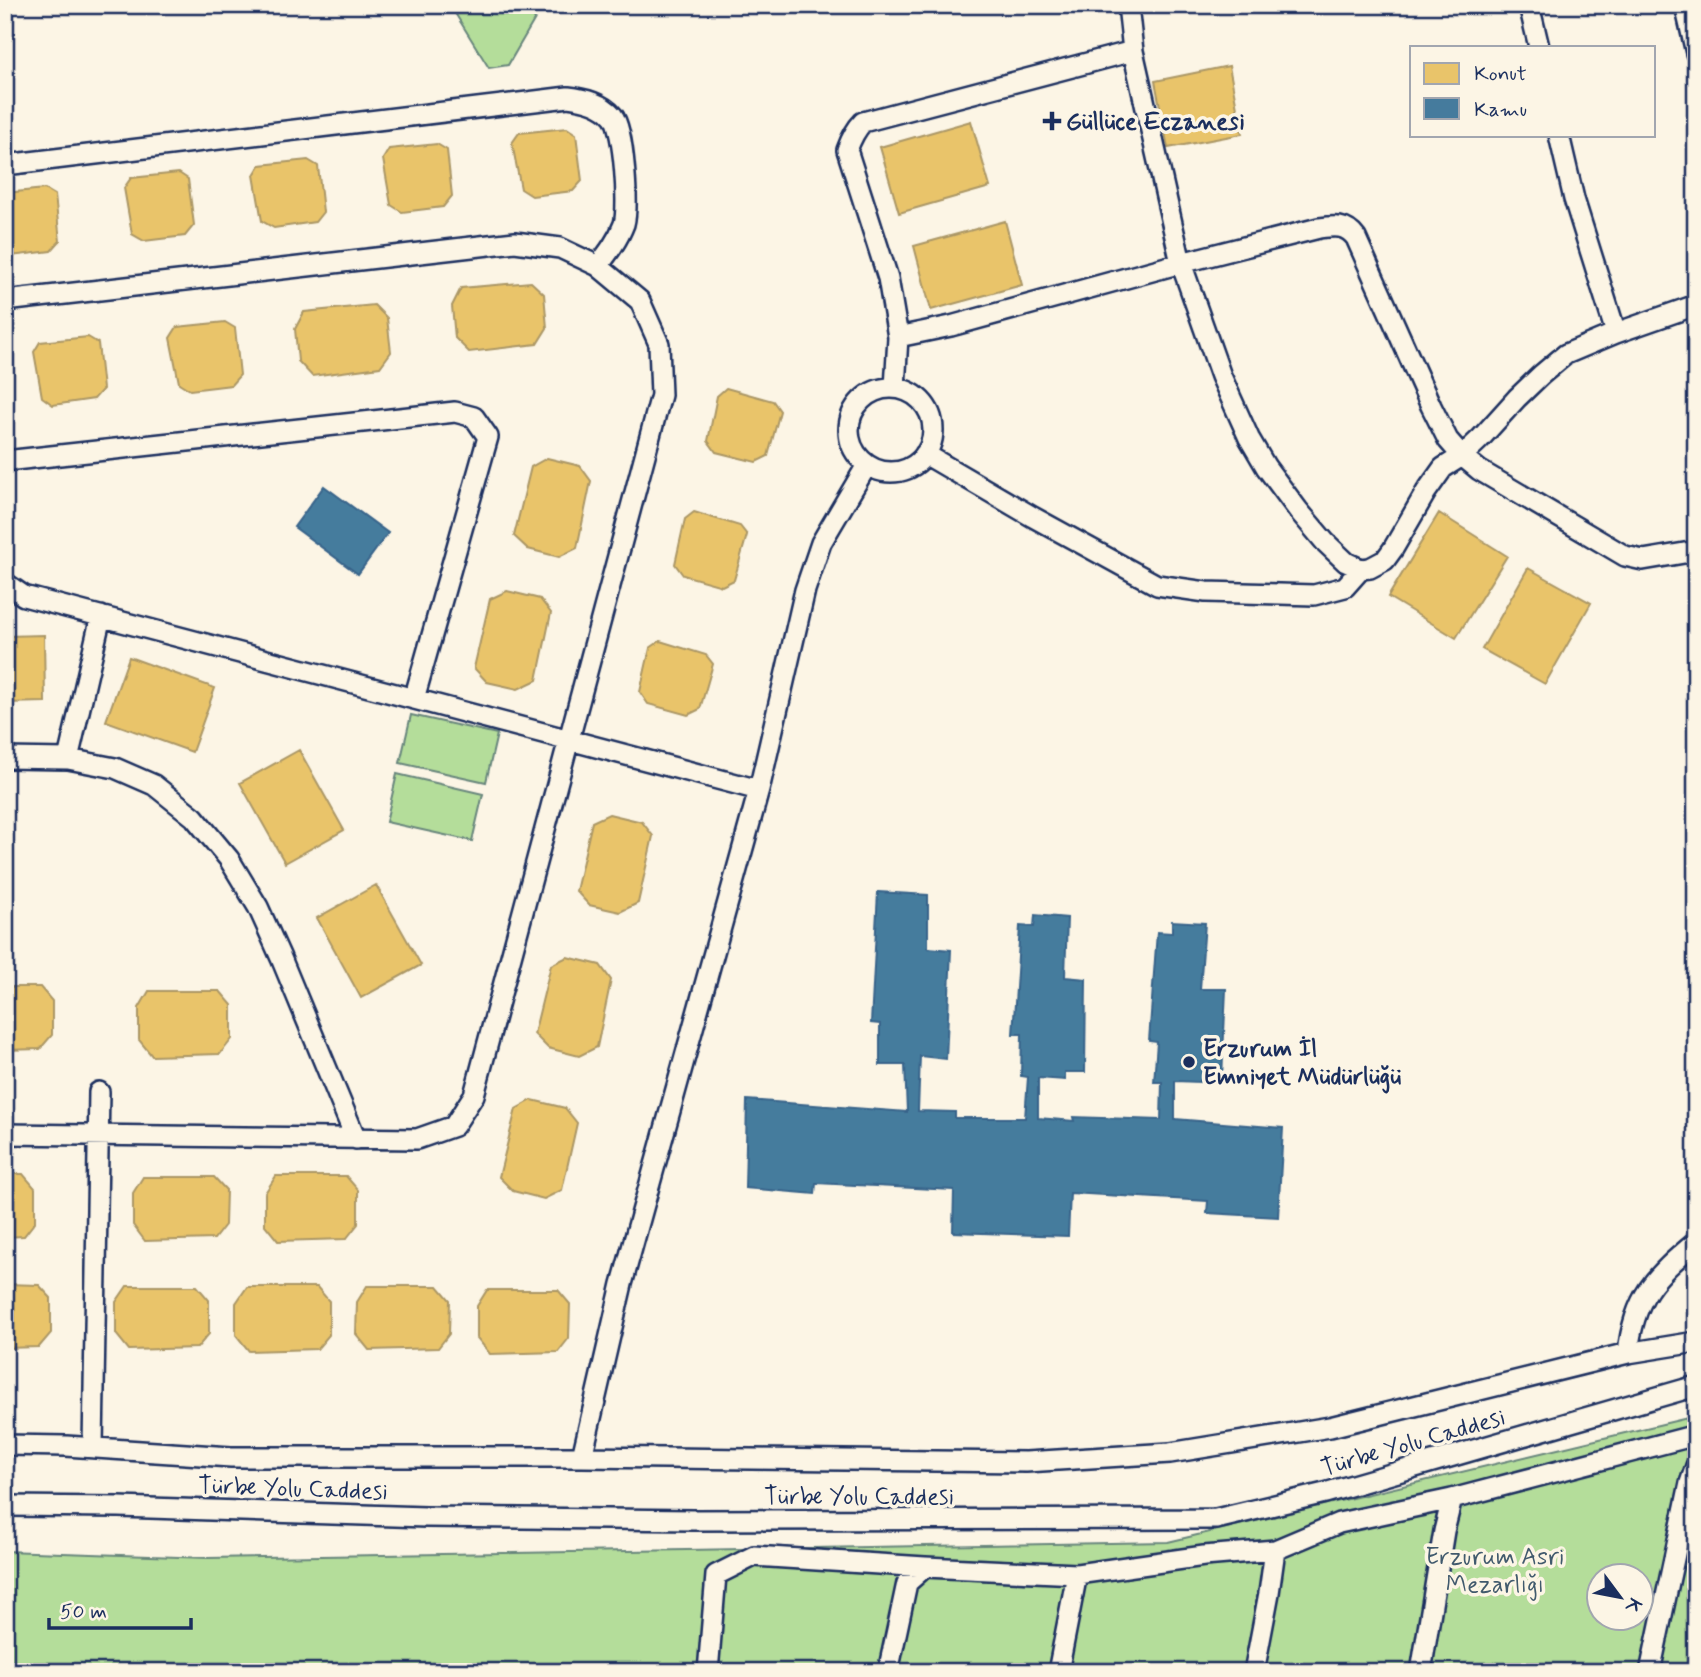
<svg xmlns="http://www.w3.org/2000/svg" width="1701" height="1677" font-family="Mynerve,sans-serif">
	<style>
		.green { fill: #b4dd9a; stroke: #68867c; stroke-width: 2; fill-rule: evenodd }
		.homes { fill: #e9c46a; stroke: #ab9766; stroke-width: 2 }
		.public { fill: #457b9d; stroke: #38648a; stroke-width: 2 }
		.lines { fill: none; stroke-linecap: round; stroke-linejoin: round }
		.minor-casing { stroke: #1b2f5e; stroke-width: 24 }
		.minor { stroke: #fcf5e5; stroke-width: 19 }
		.poi-dot { fill: #1b2f5e; stroke: #fcf5e5; stroke-width: 2.5 }
		.labels { text-anchor: middle; stroke-width: 7; stroke-linejoin: round; paint-order: stroke }
		.poi-label { font-size: 24px; font-weight: bold; fill: #1b2f5e; stroke: #fcf5e5; text-anchor: start }
		.street-label { font-size: 24px; fill: #1b2f5e; stroke: #fcf5e5 }
		.park-label { font-size: 24px; fill: #415a6d; stroke: #fcf5e5 }
	</style>
	<rect width="100%" height="100%" fill="#fcf5e5"/>
	<filter id="ink" filterUnits="userSpaceOnUse"><feTurbulence type="fractalNoise" baseFrequency=".0143" numOctaves="2"/><feDisplacementMap in="SourceGraphic" scale="14" xChannelSelector="R" yChannelSelector="G"/><feConvolveMatrix kernelMatrix="1 2 1 2 8 2 1 2 1" color-interpolation-filters="sRGB"/></filter>
	<g filter="url(#ink)">
		<path class="green" d="M 450,5 L 543,5 L 508,65 L 489,68 Z
			M 411,715 L 497,734 L 486,782 L 400,763 Z
			M 397,774 L 483,794 L 472,841 L 386,822 Z
			M 1696,1416 L 1696,1672 L 5,1672 L 5,1551 L 208,1558 L 1168,1542 ZM 1600,1576 L 1642,1576 L 1642,1618 L 1600,1618 Z"/>
		<path class="homes" d="M 1229,66 L 1242,134 L 1168,148 L 1155,81 Z
			M 971,121 L 990,187 L 899,213 L 880,147 Z
			M 567,128 L 576,134 L 582,181 L 573,191 L 532,196 L 521,189 L 512,143 L 519,133 Z
			M 437,144 L 447,150 L 452,196 L 443,207 L 402,212 L 391,205 L 383,159 L 389,149 Z
			M 308,160 L 318,166 L 323,212 L 315,222 L 274,228 L 262,221 L 254,175 L 260,165 Z
			M 179,173 L 188,179 L 194,225 L 185,236 L 144,241 L 132,234 L 124,188 L 131,178 Z
			M 45,189 L 55,195 L 60,241 L 51,251 L 11,256 L 5,253 L 5,193 Z
			M 1005,221 L 1022,285 L 931,310 L 914,246 Z
			M 531,282 L 544,294 L 547,328 L 537,344 L 469,352 L 455,338 L 452,306 L 461,288 Z
			M 374,305 L 387,318 L 391,352 L 380,367 L 312,376 L 298,361 L 295,329 L 304,312 Z
			M 225,322 L 235,328 L 240,375 L 231,385 L 215,387 L 190,390 L 179,383 L 170,338 L 177,327 Z
			M 88,337 L 98,343 L 103,389 L 94,399 L 53,405 L 42,397 L 34,352 L 40,342 Z
			M 726,388 L 773,401 L 780,411 L 768,456 L 756,462 L 716,452 L 708,441 L 717,396 Z
			M 547,458 L 580,466 L 591,481 L 577,548 L 559,557 L 528,549 L 514,536 L 531,467 Z
			M 694,512 L 740,526 L 747,535 L 734,580 L 722,586 L 683,575 L 675,564 L 685,519 Z
			M 1439,513 L 1507,556 L 1456,638 L 1388,597 Z
			M 1528,568 L 1591,603 L 1545,684 L 1482,649 Z
			M 507,591 L 540,599 L 551,613 L 537,680 L 518,689 L 487,682 L 474,668 L 490,599 Z
			M 44,635 L 45,702 L 5,703 L 5,636 Z
			M 660,641 L 706,655 L 713,664 L 700,709 L 688,715 L 648,704 L 640,692 L 650,648 Z
			M 129,657 L 215,688 L 192,752 L 106,721 Z
			M 299,750 L 344,830 L 285,863 L 240,783 Z
			M 609,814 L 642,822 L 653,836 L 638,903 L 620,912 L 589,905 L 576,891 L 592,822 Z
			M 376,885 L 421,965 L 361,998 L 317,918 Z
			M 567,957 L 600,965 L 611,980 L 597,1047 L 579,1056 L 548,1048 L 534,1034 L 551,965 Z
			M 5,987 L 40,987 L 52,1001 L 52,1035 L 40,1049 L 5,1050 Z
			M 149,991 L 220,991 L 232,1005 L 232,1039 L 220,1054 L 152,1056 L 139,1040 L 139,1008 Z
			M 532,1100 L 565,1108 L 577,1123 L 562,1190 L 544,1199 L 513,1191 L 499,1177 L 516,1109 Z
			M 5,1174 L 23,1174 L 35,1188 L 35,1222 L 24,1236 L 5,1237 Z
			M 276,1176 L 346,1176 L 358,1190 L 358,1224 L 346,1239 L 278,1241 L 265,1225 L 265,1193 Z
			M 143,1177 L 214,1177 L 226,1190 L 225,1225 L 214,1239 L 145,1241 L 133,1225 L 133,1193 Z
			M 5,1284 L 39,1285 L 51,1298 L 51,1333 L 39,1347 L 5,1348 Z
			M 127,1286 L 197,1286 L 209,1300 L 209,1334 L 197,1348 L 129,1350 L 116,1334 L 116,1302 Z
			M 367,1286 L 438,1286 L 450,1300 L 449,1334 L 438,1348 L 369,1350 L 356,1334 L 357,1302 Z
			M 247,1287 L 317,1287 L 329,1301 L 329,1335 L 317,1349 L 249,1351 L 236,1335 L 236,1303 Z
			M 487,1290 L 558,1290 L 570,1304 L 569,1338 L 558,1352 L 490,1354 L 477,1338 L 477,1306 Z"/>
		<path class="public" d="M 324,486 L 388,533 L 358,574 L 294,527 Z
			M 878,892 L 928,895 L 928,948 L 951,950 L 946,1059 L 920,1056 L 918,1111 L 955,1112 L 955,1118 L 1025,1118 L 1028,1077 L 1021,1076 L 1022,1034 L 1013,1034 L 1020,926 L 1034,927 L 1035,915 L 1067,918 L 1065,977 L 1086,979 L 1085,1072 L 1065,1072 L 1065,1080 L 1038,1078 L 1038,1118 L 1074,1121 L 1073,1117 L 1161,1120 L 1162,1082 L 1154,1082 L 1157,1042 L 1149,1041 L 1157,932 L 1172,933 L 1172,921 L 1205,923 L 1200,989 L 1226,989 L 1222,1078 L 1202,1075 L 1200,1082 L 1175,1081 L 1175,1119 L 1283,1128 L 1278,1217 L 1207,1213 L 1208,1201 L 1070,1193 L 1068,1236 L 953,1232 L 954,1190 L 816,1183 L 815,1194 L 745,1188 L 747,1100 L 907,1112 L 905,1065 L 880,1065 L 880,1024 L 871,1023 Z"/>
		<g class="lines">
			<g class="minor-casing">
				<path id="minor" d="M 1128,5 L 1133,51 L 1181,263 L 1221,376 L 1249,438 L 1266,467 L 1298,510 L 1325,542 L 1346,562 L 1361,569 L 1370,568 L 1385,560 L 1393,549 L 1426,492 L 1443,468 L 1462,456 L 1480,439 L 1517,398 L 1541,375 L 1566,354 L 1616,333 L 1696,305
					M 1529,5 L 1539,47
					M 1685,5 L 1696,53
					M 1559,135 L 1574,199 L 1616,333
					M 5,165 L 568,97 C 585,99 602,103 613,116 C 624,130 629,207 624,224 C 618,240 608,253 598,266
					M 5,301 L 515,242 L 560,248 L 598,266 L 640,301 L 659,344 L 661,395 L 474,1095 L 454,1126 L 417,1139 L 5,1134
					M 898,337 L 951,326 L 1181,263 L 1319,228 C 1334,226 1346,224 1356,238 L 1431,406 L 1448,440 L 1462,456 L 1479,470 L 1625,556 L 1643,560 L 1696,551
					M 895,388 L 898,337 L 888,278 L 847,150 C 851,139 855,130 863,122 L 1133,51
					M849 430a42 42 0 1 1 84 0a42 42 0 1 1-84 0Z
					M 925,454 L 1033,517 L 1157,585 L 1206,592 L 1314,595 L 1345,587 L 1361,569
					M 5,461 L 455,412 L 474,417 L 488,437 L 414,699
					M 5,583 L 24,596 L 759,790
					M 5,758 L 68,759 L 115,768 L 154,785 L 194,817 L 229,859 L 258,907 L 281,958 L 356,1139
					M 68,759 L 101,616
					M 1628,1353 C 1634,1297 1654,1277 1696,1242
					M 5,1445 L 66,1446 L 231,1457 L 582,1457 L 1026,1462 L 1170,1453 L 1330,1427 L 1628,1353 L 1696,1342
					M 93,1447 L 99,1092
					M 582,1457 L 622,1284 L 759,790 L 805,590 L 821,543 L 867,465
					M 5,1506 L 119,1507 L 426,1517 L 693,1520 L 1216,1519 L 1325,1493 L 1696,1386
					M 708,1672 L 716,1575 L 754,1556 L 925,1567 L 1077,1574 L 1204,1556 L 1275,1550 L 1339,1523 L 1452,1499 L 1696,1435
					M 888,1672 L 907,1583 L 925,1567
					M 1058,1672 L 1077,1574
					M 1254,1672 L 1269,1593 L 1275,1550
					M 1421,1672 L 1444,1531 L 1452,1499
					M 1650,1672 L 1690,1483 L 1696,1466"/>
			</g>
			<use href="#minor" class="minor"/>
		</g>
	</g>
	<g class="poi-dot">
		<path d="M1048.5 110.5h7v7h7v7h-7v7h-7v-7h-7v-7h7z"/>
		<circle cx="1189" cy="1062" r="7"/>
	</g>
	<g class="labels">
		<g class="poi-label">
			<text x="1066" y="129">Güllüce Eczanesi</text>
			<text x="1203" y="1056">Erzurum İl<tspan x="1203" dy="28">Emniyet Müdürlüğü</tspan></text>
		</g>
		<g class="street-label">
			<text transform="translate(1413 1442) rotate(-16)" y="8">Türbe Yolu Caddesi</text>
			<text transform="translate(293 1488) rotate(2)" y="8">Türbe Yolu Caddesi</text>
			<text x="859" y="1504">Türbe Yolu Caddesi</text>
		</g>
		<g class="park-label">
			<text x="1495" y="1564">Erzurum Asri<tspan x="1495" dy="28">Mezarlığı</tspan></text>
		</g>
	</g>
	<rect width="1701" height="1677" fill="none" stroke="#fcf5e5" stroke-width="28"/>
	<rect x="14" y="14" width="1673" height="1649" fill="none" stroke="#1b2f5e" stroke-width="2.5" filter="url(#ink)"/>
	<rect x="1410" y="46" width="245" height="91" fill="#fcf5e5" stroke="#a2a6af" stroke-width="2"/>
	<rect x="1424" y="63" width="35" height="21" fill="#e9c46a" stroke="#a2a6af" stroke-width="2"/>
	<text x="1474" y="80" font-size="21" fill="#1b2f5e">Konut</text>
	<rect x="1424" y="98" width="35" height="21" fill="#457b9d" stroke="#a2a6af" stroke-width="2"/>
	<text x="1474" y="116" font-size="21" fill="#1b2f5e">Kamu</text>
	<g transform="translate(1620 1597) rotate(122)"><circle r="33" fill="#fcf5e5" stroke="#a2a6af" stroke-width="2"/>
	<path d="M0-5L12 26L0 18L-12 26Z" fill="#1b2f5e"/>
	<text y="-10" font-size="19" font-weight="bold" text-anchor="middle" fill="#1b2f5e">K</text>
	</g>
	<path d="M49 1618v10h142v-10" fill="none" stroke="#1b2f5e" stroke-width="3.5"/>
	<text x="60" y="1618" font-size="21" fill="#1b2f5e" stroke="#fcf5e5" stroke-width="5" paint-order="stroke">50 m</text>
</svg>
